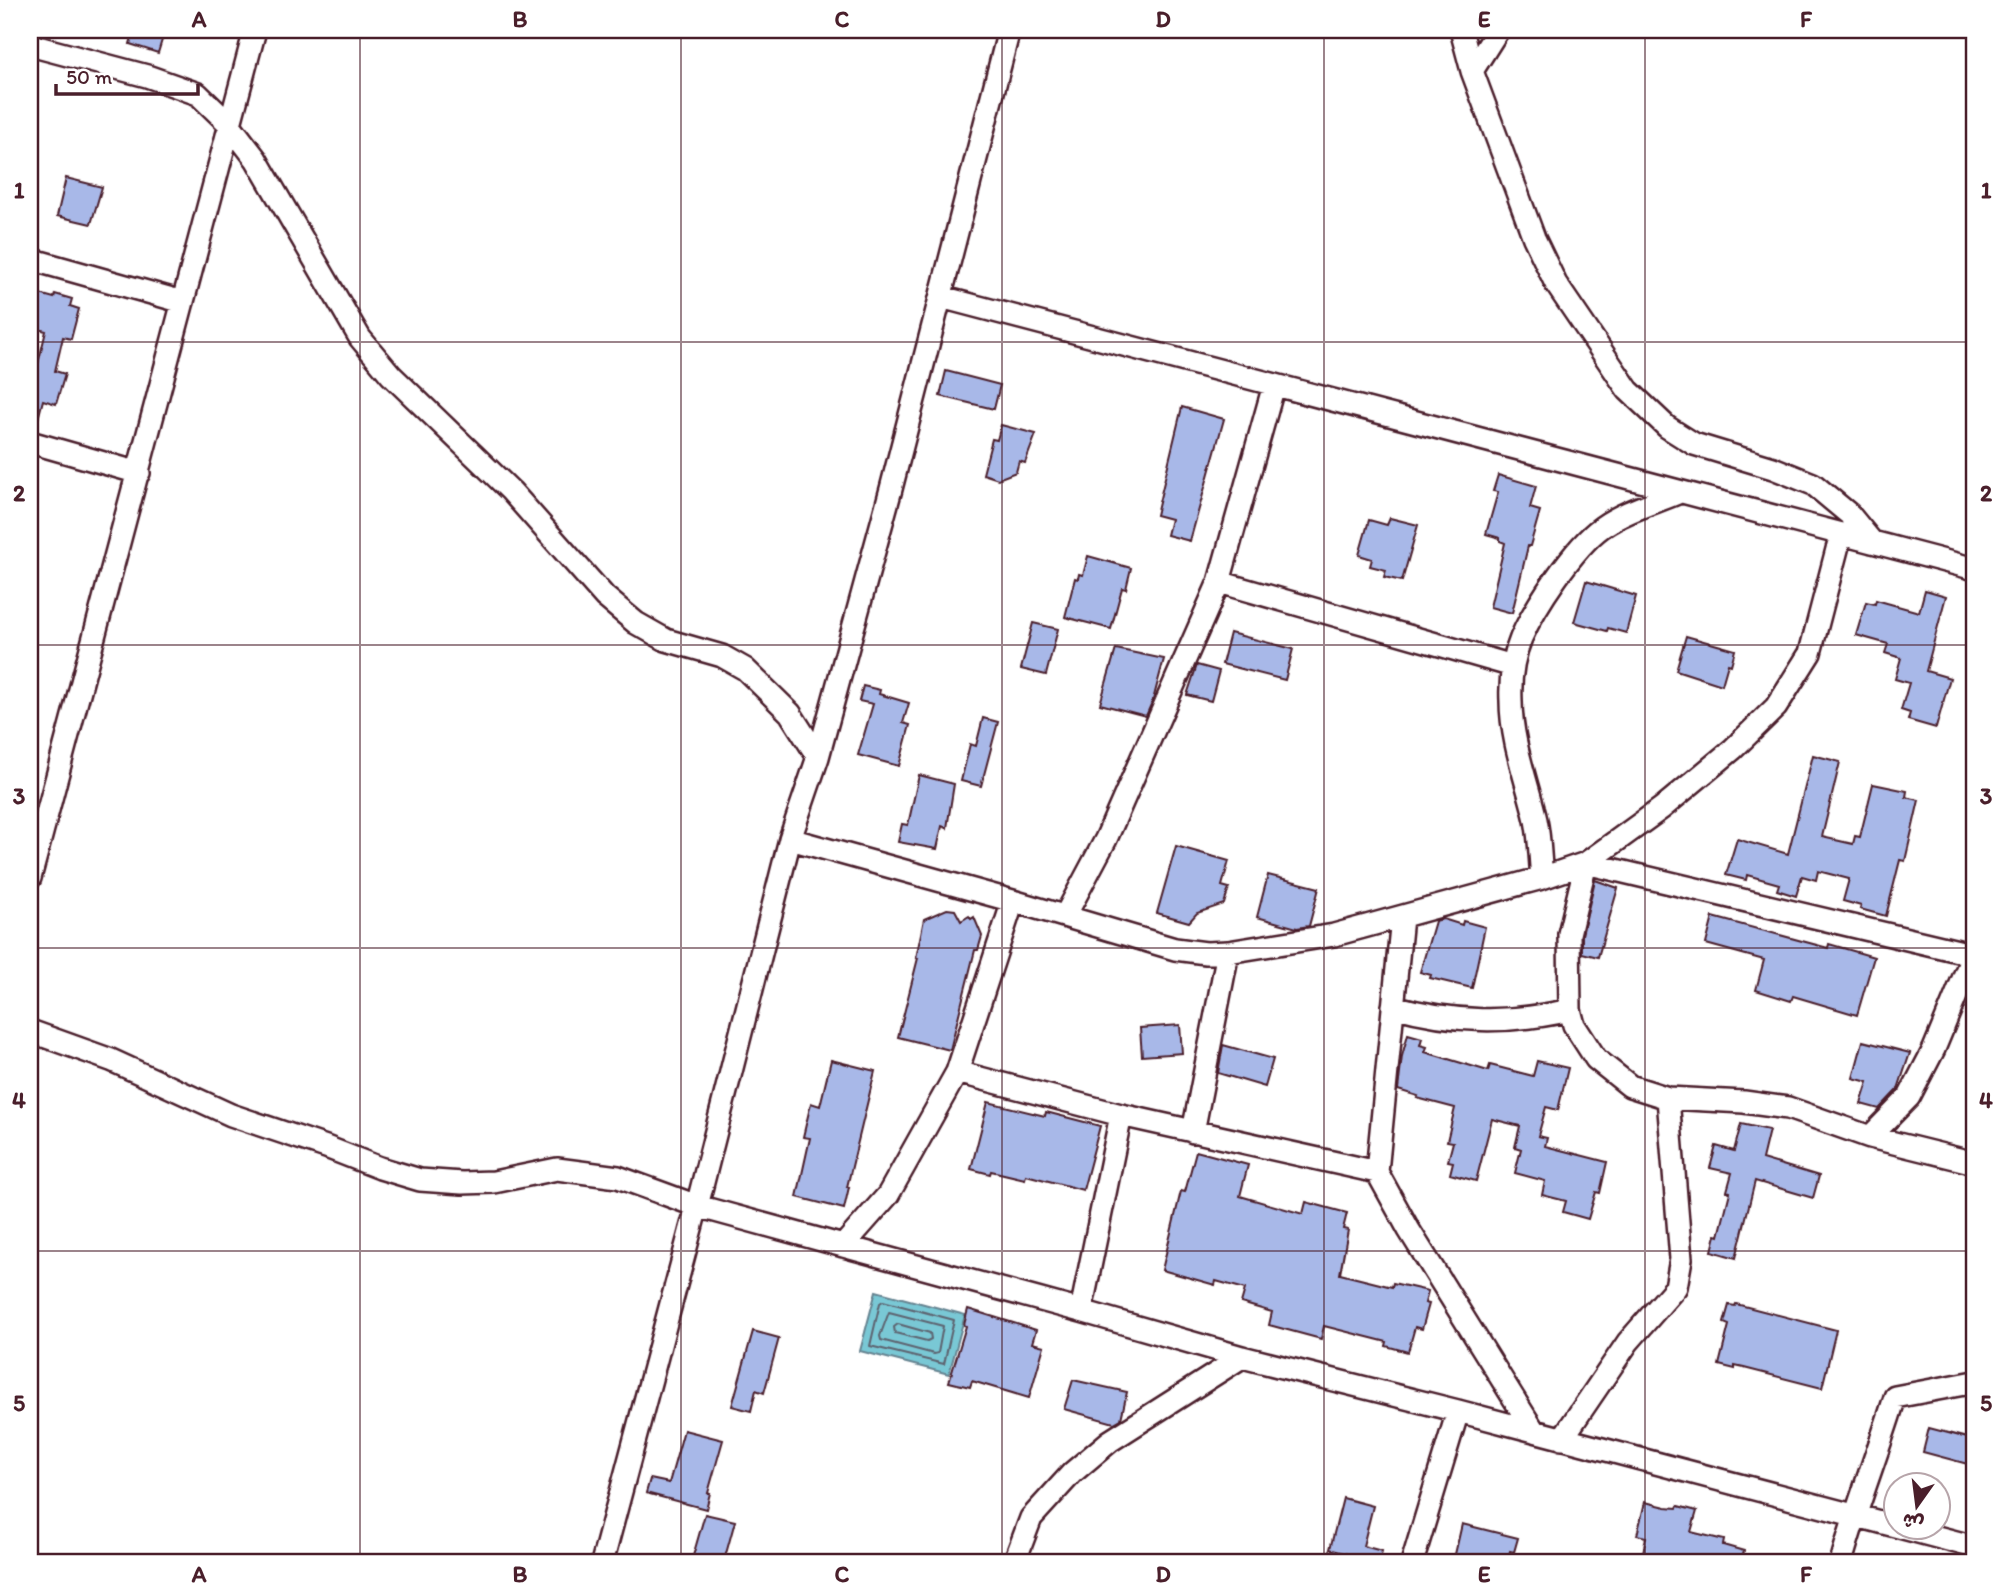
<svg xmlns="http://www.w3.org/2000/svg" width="2005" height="1593" font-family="Itim,'Playpen Sans Arabic',sans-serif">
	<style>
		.water { fill: #79c8d5; stroke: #668491; stroke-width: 2 }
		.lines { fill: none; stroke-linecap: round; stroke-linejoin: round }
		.shore { stroke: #5d636f; stroke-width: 2 }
		.building { fill: #a8b8e8; stroke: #4a1f2b; stroke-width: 2 }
		.minor-casing { stroke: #4a1f2b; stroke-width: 26 }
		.minor { stroke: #fff; stroke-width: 21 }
		.grid { fill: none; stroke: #4a1f2b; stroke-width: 2; stroke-opacity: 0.55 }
		.neatline { fill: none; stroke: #4a1f2b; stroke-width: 2.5 }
		.grid-label { font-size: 23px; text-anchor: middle; font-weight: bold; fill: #4a1f2b }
	</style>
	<rect width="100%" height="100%" fill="#fff"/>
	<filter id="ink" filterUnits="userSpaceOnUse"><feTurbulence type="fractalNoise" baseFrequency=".0143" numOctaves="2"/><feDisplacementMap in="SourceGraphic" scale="14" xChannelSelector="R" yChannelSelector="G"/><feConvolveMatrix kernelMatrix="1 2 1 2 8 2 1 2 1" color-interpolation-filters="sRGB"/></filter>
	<g filter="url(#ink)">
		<path class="water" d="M 876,1291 L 965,1315 L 949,1374 L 860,1351 Z"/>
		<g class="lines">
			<path class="shore" d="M 883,1301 L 954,1320 L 944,1364 L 870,1346 L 880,1303 Z
				M 889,1312 L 943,1326 L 938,1353 L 934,1354 L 881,1340 L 880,1336 Z
				M 898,1324 L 930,1333 L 931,1339 L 927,1341 L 895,1333 L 894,1327 Z"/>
		</g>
		<path class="building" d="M 134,30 L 165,30 L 158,53 L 130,44 Z
			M 66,178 L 102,187 L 91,224 L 57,216 Z
			M 36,293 L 54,298 L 55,294 L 72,299 L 70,306 L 79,309 L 71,339 L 63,337 L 55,371 L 65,374 L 56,404 L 43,400 L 35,430 L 30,429 L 30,366 L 37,368 L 46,331 L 34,328 L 35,323 L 30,321 Z
			M 946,371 L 1000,385 L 994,409 L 940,396 Z
			M 1182,407 L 1224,419 L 1190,541 L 1167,535 L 1171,519 L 1156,515 Z
			M 1001,425 L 1036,434 L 1025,463 L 1019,461 L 1016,472 L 998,479 L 983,474 L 992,439 L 997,440 Z
			M 1498,475 L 1536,486 L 1530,508 L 1540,511 L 1530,546 L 1528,546 L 1512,613 L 1490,607 L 1505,543 L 1500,541 L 1500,538 L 1486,534 L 1498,492 L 1493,491 Z
			M 1390,518 L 1418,525 L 1402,581 L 1384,577 L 1386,570 L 1370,566 L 1372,559 L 1359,555 L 1369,520 L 1387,525 Z
			M 1088,556 L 1131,568 L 1126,589 L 1122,588 L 1111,629 L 1065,617 L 1075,578 L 1078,579 L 1079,574 L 1083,575 Z
			M 1586,581 L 1636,596 L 1626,633 L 1608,628 L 1607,631 L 1574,622 Z
			M 1925,590 L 1946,596 L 1926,671 L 1950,678 L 1936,728 L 1908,720 L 1910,713 L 1901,710 L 1909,683 L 1895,679 L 1901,658 L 1885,653 L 1888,644 L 1856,635 L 1866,602 L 1875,604 L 1876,600 L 1919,612 Z
			M 1033,623 L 1058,629 L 1046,675 L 1021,669 Z
			M 1230,633 L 1293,649 L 1285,680 L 1222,664 Z
			M 1686,636 L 1735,650 L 1731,665 L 1728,664 L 1722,685 L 1676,670 Z
			M 1116,649 L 1164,659 L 1153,700 L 1146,716 L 1100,704 Z
			M 1197,665 L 1219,671 L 1211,701 L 1187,695 Z
			M 863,686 L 880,690 L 879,694 L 909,703 L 903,723 L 910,725 L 899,766 L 858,755 L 873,704 L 859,701 Z
			M 983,718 L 998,722 L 981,786 L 961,781 L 970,744 L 976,746 Z
			M 1813,755 L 1840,762 L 1822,837 L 1853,844 L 1855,836 L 1860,837 L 1873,784 L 1907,791 L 1906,797 L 1919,800 L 1905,861 L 1900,860 L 1886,916 L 1860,909 L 1861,906 L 1843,901 L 1849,879 L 1818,871 L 1816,880 L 1802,876 L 1796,896 L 1777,890 L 1779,884 L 1747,875 L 1746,880 L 1726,875 L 1737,839 L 1788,854 Z
			M 919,775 L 954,784 L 947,828 L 942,826 L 937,849 L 898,842 L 902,824 L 908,825 Z
			M 1176,846 L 1229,861 L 1222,886 L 1229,888 L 1224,904 L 1197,913 L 1189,922 L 1157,913 Z
			M 1268,875 L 1319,888 L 1309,926 L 1297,928 L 1257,917 Z
			M 1595,880 L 1618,888 L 1598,957 L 1582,953 L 1582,935 Z
			M 947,909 L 955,910 L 961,921 L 969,916 L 971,919 L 974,917 L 982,936 L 978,950 L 975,950 L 950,1050 L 898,1037 L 918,958 L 916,958 L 924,919 Z
			M 1713,917 L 1828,948 L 1829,944 L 1874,957 L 1857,1015 L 1793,996 L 1791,1001 L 1756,990 L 1764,960 L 1706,944 Z
			M 1443,919 L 1462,925 L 1463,921 L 1485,927 L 1472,988 L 1430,978 L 1431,975 L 1420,972 L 1435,921 Z
			M 1180,1025 L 1182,1053 L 1142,1056 L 1140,1028 Z
			M 1408,1034 L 1422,1038 L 1420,1045 L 1427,1047 L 1425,1052 L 1488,1071 L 1490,1065 L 1533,1076 L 1537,1061 L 1568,1068 L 1558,1110 L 1546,1107 L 1538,1136 L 1547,1138 L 1545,1146 L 1607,1162 L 1600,1193 L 1596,1192 L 1588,1219 L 1563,1212 L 1566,1201 L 1542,1195 L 1545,1181 L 1515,1173 L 1521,1149 L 1515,1147 L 1520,1126 L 1492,1119 L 1476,1181 L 1450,1174 L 1453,1162 L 1448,1161 L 1453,1142 L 1447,1141 L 1455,1108 L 1417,1098 L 1418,1096 L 1398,1090 L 1402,1056 Z
			M 1863,1041 L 1910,1053 L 1898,1089 L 1879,1109 L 1861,1104 L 1868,1082 L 1853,1078 Z
			M 1223,1045 L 1273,1059 L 1265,1087 L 1218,1073 Z
			M 831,1060 L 875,1071 L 847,1187 L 849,1187 L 844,1209 L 797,1197 L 810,1138 L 803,1137 L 811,1103 L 820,1106 Z
			M 988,1102 L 1045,1116 L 1046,1112 L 1100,1126 L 1083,1190 L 1026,1175 L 1025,1179 L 991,1171 L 990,1174 L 971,1169 Z
			M 1741,1124 L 1769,1130 L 1762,1159 L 1819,1176 L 1813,1198 L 1755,1181 L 1736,1258 L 1712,1251 L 1716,1235 L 1719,1236 L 1730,1192 L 1727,1191 L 1732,1173 L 1710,1168 L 1716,1146 L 1734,1151 Z
			M 1196,1151 L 1248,1165 L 1240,1196 L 1303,1214 L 1306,1202 L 1347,1213 L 1343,1229 L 1348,1230 L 1340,1274 L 1392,1287 L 1393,1283 L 1428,1291 L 1425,1303 L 1429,1304 L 1422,1329 L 1415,1327 L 1408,1352 L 1386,1346 L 1387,1342 L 1324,1326 L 1321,1339 L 1269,1325 L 1272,1312 L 1241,1303 L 1245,1289 L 1216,1281 L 1215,1285 L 1162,1270 L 1181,1191 L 1185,1192 Z
			M 1736,1304 L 1836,1330 L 1822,1388 L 1744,1368 L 1735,1366 L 1735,1369 L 1719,1365 L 1729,1325 L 1724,1323 L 1729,1305 L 1735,1306 Z
			M 968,1309 L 1036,1330 L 1032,1343 L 1044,1346 L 1029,1398 L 972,1381 L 970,1387 L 949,1382 L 966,1326 L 964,1325 Z
			M 753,1331 L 779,1338 L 764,1393 L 756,1390 L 751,1411 L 732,1406 Z
			M 1073,1380 L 1127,1392 L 1121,1419 L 1114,1423 L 1064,1409 Z
			M 1929,1428 L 1975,1440 L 1975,1466 L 1923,1452 Z
			M 684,1430 L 723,1440 L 708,1493 L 710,1493 L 706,1509 L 646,1493 L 650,1479 L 669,1483 Z
			M 1343,1498 L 1373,1506 L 1363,1546 L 1382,1551 L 1379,1563 L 1348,1563 L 1350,1555 L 1330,1549 Z
			M 1645,1502 L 1666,1507 L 1677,1508 L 1678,1506 L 1697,1511 L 1691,1532 L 1724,1540 L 1723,1545 L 1744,1551 L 1741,1563 L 1641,1563 L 1646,1537 L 1637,1535 Z
			M 705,1514 L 735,1521 L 724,1561 L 715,1558 L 713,1563 L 691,1563 Z
			M 1462,1524 L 1518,1538 L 1514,1552 L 1510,1551 L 1507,1563 L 1453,1563 Z"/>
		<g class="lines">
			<g class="minor-casing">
				<path id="minor" d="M 1461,30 L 1472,71 L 1534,238 L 1556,284 L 1628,390 L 1667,427 L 1694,444 L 1773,468 L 1813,484 L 1849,514 L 1872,542
					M 30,45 L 147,76 L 198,94 L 230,125 L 256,159 L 360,338 L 391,375 L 511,491 L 605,597 L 636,623 L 666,640 L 722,656 L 745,669 L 790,713 L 818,757
					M 1472,71 L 1498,30
					M 30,259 L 183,302
					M 941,297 L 1975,569
					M 30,442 L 139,473
					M 1219,582 L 1513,666
					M 790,839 L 1013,901 L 1175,949 L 1206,953 L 1228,952 L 1334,935 L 1542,878 L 1586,863 L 1662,808 L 1733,749 L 1776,707 L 1810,653 L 1841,534
					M 30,878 L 255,30
					M 1542,878 C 1540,859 1540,839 1536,820 C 1527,781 1511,741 1511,701 C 1510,680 1513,657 1521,638 C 1535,606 1574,547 1602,527 C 1625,511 1654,503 1680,492
					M 1065,916 L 1106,839 L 1219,582 L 1274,385
					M 1402,917 L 1377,1172 L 1409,1230 L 1534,1431
					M 1975,955 L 1586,863 L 1569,934 L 1570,1010 L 1574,1025 L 1596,1059 L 1630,1086 L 1668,1098 L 1744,1102 L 1788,1108 L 1870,1137 L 1975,1163
					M 1393,1006 C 1453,1023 1509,1024 1570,1010
					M 30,1031 L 111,1060 L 231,1115 L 326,1147 L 380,1168 L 420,1180 L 462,1183 L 494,1182 L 557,1169 L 618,1177 L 697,1206 L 1081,1311 L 1242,1357 L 1458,1411 L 1975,1547
					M 957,1072 L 1121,1115 L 1377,1172
					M 1193,1132 L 1228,952
					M 1870,1137 L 1909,1097 L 1934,1049 L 1975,950
					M 843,1246 L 888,1195 L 957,1072 L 1013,901
					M 1081,1311 L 1121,1115
					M 1562,1439 L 1628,1342 L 1676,1287 L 1681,1259 L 1668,1098
					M 602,1563 L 697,1206 L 790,839 L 818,757 L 891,489 L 1009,30
					M 1014,1563 L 1031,1518 L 1072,1473 L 1110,1441 L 1242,1357
					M 1412,1563 L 1458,1411
					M 1841,1563 C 1856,1507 1878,1453 1895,1397 L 1975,1382"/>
			</g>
			<use href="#minor" class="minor"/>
		</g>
	</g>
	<path class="grid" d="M 360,30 L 360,1563M 681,30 L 681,1563M 1002,30 L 1002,1563M 1324,30 L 1324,1563M 1645,30 L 1645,1563M 30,342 L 1975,342M 30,645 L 1975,645M 30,948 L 1975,948M 30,1251 L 1975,1251"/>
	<rect width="2005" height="1593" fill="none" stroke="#fff" stroke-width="77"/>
	<g transform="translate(1917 1506) rotate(194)"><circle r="33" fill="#ffffff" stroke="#b7a5aa" stroke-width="2"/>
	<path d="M0-5L12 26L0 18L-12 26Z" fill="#4a1f2b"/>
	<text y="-10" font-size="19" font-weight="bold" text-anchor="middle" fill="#4a1f2b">ش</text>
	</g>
	<path d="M56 84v10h142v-10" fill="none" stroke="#4a1f2b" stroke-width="3.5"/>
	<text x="66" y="84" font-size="21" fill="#4a1f2b" stroke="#ffffff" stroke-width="5" paint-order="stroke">50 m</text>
	<rect x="38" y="38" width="1928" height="1516" class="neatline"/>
	<g class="grid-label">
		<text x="199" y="27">A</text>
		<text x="520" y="27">B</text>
		<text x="842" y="27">C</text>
		<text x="1163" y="27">D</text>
		<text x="1484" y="27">E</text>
		<text x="1806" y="27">F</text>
		<text x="19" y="198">1</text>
		<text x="1986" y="198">1</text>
		<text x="19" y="501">2</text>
		<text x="1986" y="501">2</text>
		<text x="19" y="804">3</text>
		<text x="1986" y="804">3</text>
		<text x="19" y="1108">4</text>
		<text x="1986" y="1108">4</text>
		<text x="19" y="1411">5</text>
		<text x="1986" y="1411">5</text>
		<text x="199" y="1582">A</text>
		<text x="520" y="1582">B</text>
		<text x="842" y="1582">C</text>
		<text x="1163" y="1582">D</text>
		<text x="1484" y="1582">E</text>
		<text x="1806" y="1582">F</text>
	</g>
</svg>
